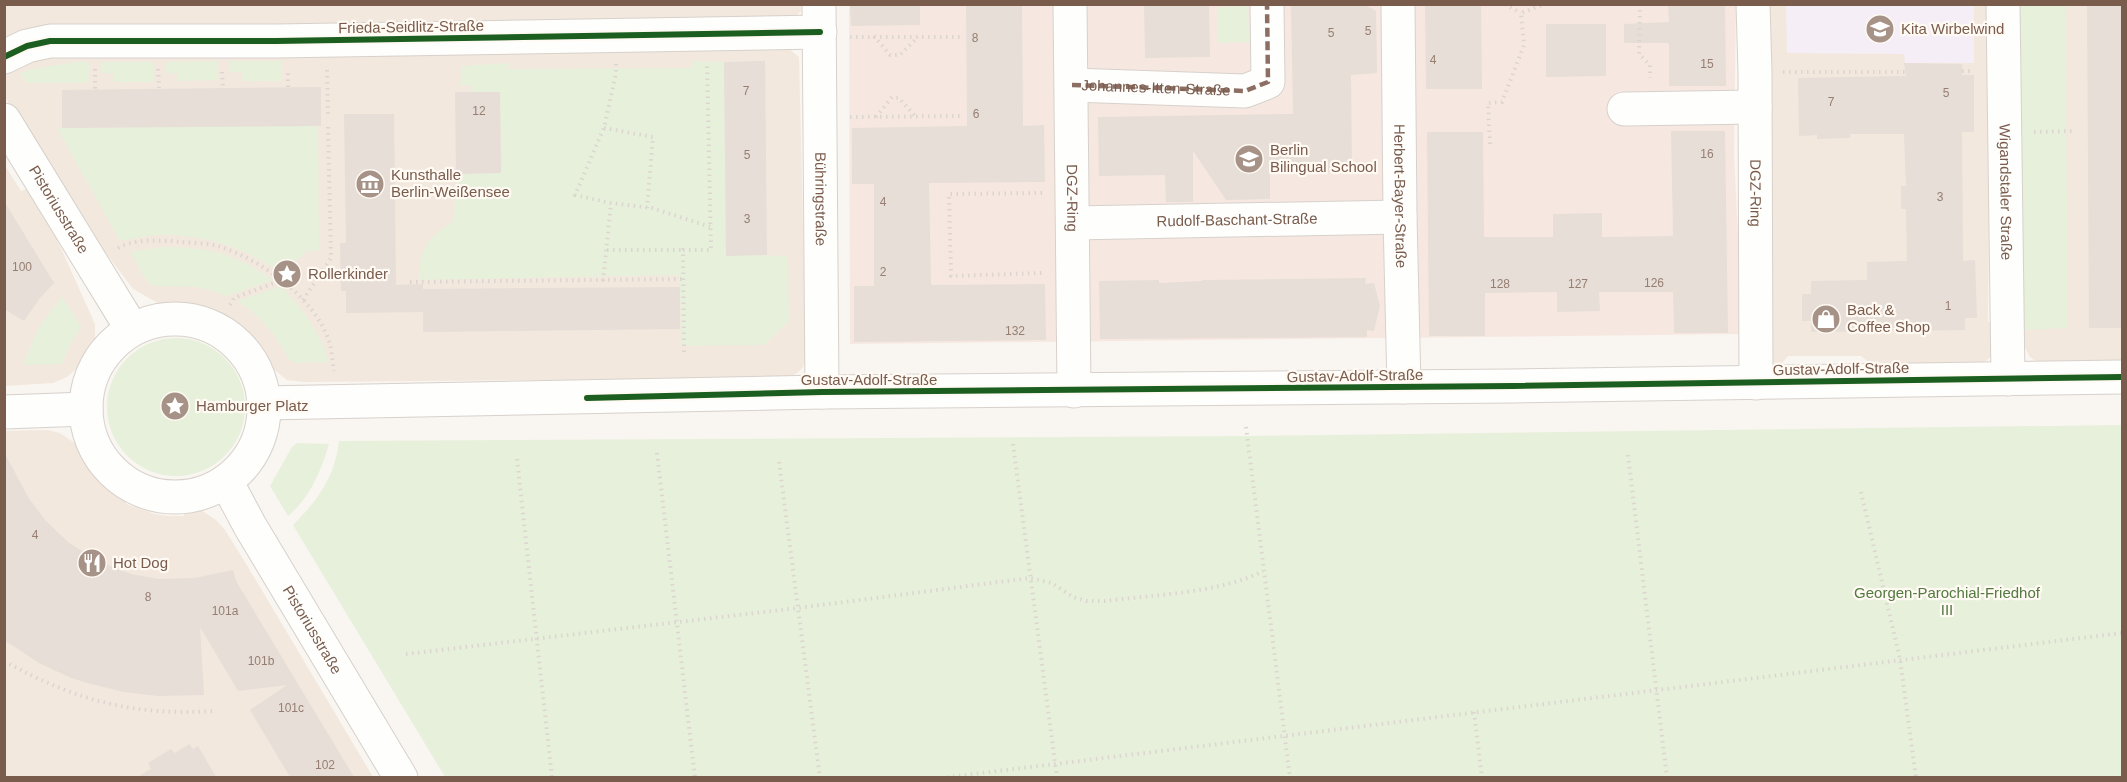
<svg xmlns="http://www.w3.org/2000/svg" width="2127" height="782" font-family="Arial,sans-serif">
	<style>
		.residential { fill: #f2e8de }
		.commercial { fill: #f6e8e1 }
		.education { fill: #f6eef6 }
		.green { fill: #e7f0db }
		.building { fill: #e6ded7 }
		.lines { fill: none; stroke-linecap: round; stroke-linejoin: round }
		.minor-casing { stroke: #d7d1cb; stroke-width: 35 }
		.path { stroke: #dcd5d0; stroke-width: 4; stroke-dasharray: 1.5 4.5; stroke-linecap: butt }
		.minor { stroke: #fefefd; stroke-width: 33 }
		.quiet { stroke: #8d6e63; stroke-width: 4.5; stroke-dasharray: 9 4.5; stroke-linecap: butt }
		.cycleway-casing { stroke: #fffaf3; stroke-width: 10 }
		.cycleway { stroke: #1b5e20; stroke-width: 6 }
		.labels { text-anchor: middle; stroke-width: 4.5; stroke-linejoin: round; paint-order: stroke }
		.number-label { font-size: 12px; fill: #977e72 }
		.street-label { font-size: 15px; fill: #7a5c4d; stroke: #fffaf3 }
		.poi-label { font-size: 15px; fill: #7a5c4d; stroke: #fffaf3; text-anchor: start }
		.park-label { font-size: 15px; fill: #537a41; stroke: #fffaf3 }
	</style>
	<rect width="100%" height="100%" fill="#f9f5f0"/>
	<path class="residential" d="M 5,5 L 801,5 L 801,11 L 791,22 L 5,46 Z
		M 1765,5 L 1991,5 L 1988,321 L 1996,329 L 1991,356 L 1986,361 L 1980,363 L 1871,364 L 1861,356 L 1788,356 L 1781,364 L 1772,366 Z
		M 2019,5 L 2122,5 L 2122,362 L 2039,363 L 2030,357 L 2023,344 Z
		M 788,48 L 799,57 L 806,358 L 803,367 L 797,373 L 788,378 L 304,382 L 287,380 L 272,368 L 245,332 L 223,317 L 198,307 L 158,303 L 133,289 L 77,215 L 5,97 L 5,75 L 13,68 L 35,59 L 57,55 Z
		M 4,164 L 21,191 L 27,189 L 50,224 L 95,324 L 95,342 L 84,362 L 67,377 L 53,383 L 5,386 Z
		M 48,430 L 60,433 L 79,446 L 104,477 L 126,494 L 128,499 L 126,504 L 155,514 L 168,516 L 184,516 L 186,508 L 191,508 L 201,510 L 216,520 L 225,530 L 245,562 L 373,777 L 5,777 L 4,431 Z"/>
	<path class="commercial" d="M 849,5 L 1736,5 L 1734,154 L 1743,334 L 850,344 Z"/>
	<path class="education" d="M 1786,5 L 1974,5 L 1974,63 L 1905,63 L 1904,54 L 1787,53 Z"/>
	<path class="green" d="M 2019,5 L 2065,5 L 2068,328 L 2022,330 Z
		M 1248,6 L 1249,42 L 1218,43 L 1217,7 Z
		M 217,61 L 217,80 L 178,81 L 178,73 L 166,73 L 165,62 Z
		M 229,61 L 281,61 L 281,81 L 243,81 L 242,72 L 229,72 Z
		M 692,61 L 724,62 L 726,255 L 788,256 L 789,321 L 764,345 L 681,346 L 680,287 L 678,275 L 419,280 C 418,250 429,236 454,221 L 456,174 L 501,173 L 500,92 L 472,92 L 472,85 L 460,85 L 462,66 L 509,63 L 508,69 L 691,68 Z
		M 75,62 L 90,62 L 88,83 L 26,83 L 20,73 L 32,69 Z
		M 101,62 L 153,62 L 153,82 L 114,82 L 114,73 L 100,73 Z
		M 318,125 L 319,250 L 307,251 L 283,274 C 244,248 209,235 161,235 C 148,235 133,239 120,241 L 57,128 Z
		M 162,247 C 208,247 235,253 273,280 L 227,296 L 199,287 L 155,286 L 147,282 L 130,252 Z
		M 281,286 C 302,309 320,331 329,362 L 297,363 L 289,360 C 276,335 261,316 237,301 Z
		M 62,296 L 81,327 L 71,343 L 62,364 L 23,365 L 39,327 Z
		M107 407a69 69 0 1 1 138 0a69 69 0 1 1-138 0Z
		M 2122,425 L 2122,777 L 445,777 L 293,525 C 318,500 335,477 339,441 L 1247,436 Z
		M 297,443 L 329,444 C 321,471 310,498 288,516 L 270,486 L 292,447 Z"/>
	<path class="building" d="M 850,4 L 920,4 L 920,25 L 851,26 Z
		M 966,4 L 1022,4 L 1023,126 L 1044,125 L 1045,182 L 929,183 L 931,285 L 1045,284 L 1046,340 L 854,342 L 854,286 L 874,286 L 874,184 L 852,184 L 852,128 L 967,126 Z
		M 1144,4 L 1209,4 L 1210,57 L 1145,58 Z
		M 1291,4 L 1364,4 L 1376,11 L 1377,73 L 1351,75 L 1352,172 L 1270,173 L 1270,199 L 1226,200 L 1193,151 L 1193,202 L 1166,202 L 1165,175 L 1099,176 L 1098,117 L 1293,114 Z
		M 1425,4 L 1481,4 L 1482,89 L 1426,89 Z
		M 1668,4 L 1725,4 L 1726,86 L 1669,86 L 1669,43 L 1624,43 L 1624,24 L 1669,22 Z
		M 2087,4 L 2122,4 L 2122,328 L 2089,328 Z
		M 1546,24 L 1606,24 L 1606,76 L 1546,77 Z
		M 765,61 L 767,255 L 726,256 L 724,62 Z
		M 1904,63 L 1962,64 L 1962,75 L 1974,75 L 1974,132 L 1962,132 L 1963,261 L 1975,260 L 1977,318 L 1965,318 L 1965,330 L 1811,332 L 1811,321 L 1802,321 L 1802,294 L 1811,294 L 1811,281 L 1867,280 L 1867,262 L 1907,261 L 1906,209 L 1901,209 L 1901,186 L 1906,186 L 1904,134 L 1850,134 L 1850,138 L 1817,139 L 1817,135 L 1799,136 L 1798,78 L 1906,76 Z
		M 321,87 L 321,126 L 62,128 L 62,90 Z
		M 455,92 L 500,92 L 501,173 L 456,174 Z
		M 344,114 L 394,114 L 396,285 L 423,284 L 423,289 L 680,287 L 680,329 L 423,332 L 423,312 L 346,313 L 346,291 L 341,291 L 340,243 L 346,243 Z
		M 1671,131 L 1725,131 L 1728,333 L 1674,333 L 1673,292 L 1599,292 L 1600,311 L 1557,312 L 1557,292 L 1485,293 L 1485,336 L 1429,336 L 1427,132 L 1483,132 L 1484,237 L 1553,237 L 1553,214 L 1602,213 L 1602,237 L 1673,236 Z
		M 4,201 L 54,283 L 40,298 L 24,321 L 4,309 Z
		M 1366,278 L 1365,284 L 1374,283 L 1380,306 L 1374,331 L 1367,330 L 1367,337 L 1100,339 L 1099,281 L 1159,280 L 1159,283 L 1202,281 L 1202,280 Z
		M 4,452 L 28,497 L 45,520 L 68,542 L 96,560 L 131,574 L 158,579 L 195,578 L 233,570 L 236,581 L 354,777 L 290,777 L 250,710 L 287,685 L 238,691 L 200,627 L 204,695 L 158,696 L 124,692 L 91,684 L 71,678 L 39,663 L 4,640 Z
		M 189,744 L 193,749 L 198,746 L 216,777 L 137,777 L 151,769 L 148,763 L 171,749 L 175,753 Z"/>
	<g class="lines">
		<g class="minor-casing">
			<g id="minor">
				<path id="s1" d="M 819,4 L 822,392"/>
				<path id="s2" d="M 1070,4 L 1074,391"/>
				<path id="s3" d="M 1398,4 L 1400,217 L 1404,387"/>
				<path id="s4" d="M 1753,4 L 1755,73 L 1756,383"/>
				<path id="s5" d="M 2003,4 L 2008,379"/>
				<path d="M 4,57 L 27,46 L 50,41 L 276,41 L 820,32"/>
				<path id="s6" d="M 1072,85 L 1245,91 L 1268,82 L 1267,4"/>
				<path d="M 1624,109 L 1755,107"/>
				<path id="s7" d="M 4,120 L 132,329"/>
				<path id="s8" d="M 1073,223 L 1400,217"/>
				<circle cx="175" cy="408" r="89"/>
				<path d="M 264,403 L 822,392 L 1513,386 L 2122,377"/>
				<path d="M 4,412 L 86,409"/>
				<path id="s9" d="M 226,481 L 250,526 L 401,778"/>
			</g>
		</g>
		<path class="path" d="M 1505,4 L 1521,13
			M 1640,4 L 1639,54 L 1650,65 L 1650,78
			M 874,36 L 890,55 L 900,55 L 918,37
			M 850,37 L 964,37
			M 616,64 L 616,73 L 604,128 L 575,195 L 611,203 L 652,208 L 711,227
			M 95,69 L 95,89
			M 158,69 L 159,88
			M 327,70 L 328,114
			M 1962,71 L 1973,71
			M 222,72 L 223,88
			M 1783,72 L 1905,72
			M 288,87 L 288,70
			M 850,117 L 963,116
			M 876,117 L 892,97 L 899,98 L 915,116
			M 604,128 L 653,137 L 647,208
			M 2034,132 L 2076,131
			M 1490,144 L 1488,103 L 1502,102 L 1524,45 L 1521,13 L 1545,4
			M 1042,193 L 949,194 L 951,276 L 1042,273
			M 118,248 C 137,238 160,240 181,242 C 193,243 207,243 218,246 C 262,260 316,298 330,344 C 332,352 332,362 334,371
			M 607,250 L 683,250
			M 603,281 L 611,203
			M 410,282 L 683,279
			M 303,300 L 331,258 L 328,126
			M 230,305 L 234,298 L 282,280
			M 684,352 L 683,250 L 711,250 L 707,62
			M 1246,427 L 1290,778
			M 1013,444 L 1057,778
			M 657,453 L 695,778
			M 1628,455 L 1667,778
			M 517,459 L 552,778
			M 779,462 L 820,778
			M 1861,492 L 1900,659 L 1916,778
			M 406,654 L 798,608 L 1030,578 L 1052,583 L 1073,597 L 1086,601 L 1104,601 C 1152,595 1221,593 1263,571
			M 4,661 C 77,701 133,716 215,711
			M 1474,712 L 1482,778
			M 941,778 L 2122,633"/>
		<use href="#minor" class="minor"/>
		<path class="quiet" d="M 1072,85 L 1245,91 L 1268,82 L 1267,4"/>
		<g class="cycleway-casing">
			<path id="cycleway" d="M 4,57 L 27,46 L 50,41 L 276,41 L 820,32
				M 587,398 L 822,392 L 1513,386 L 2122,377"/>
		</g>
		<use href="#cycleway" class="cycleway"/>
	</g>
	<defs>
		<g id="school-disc" transform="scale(1.5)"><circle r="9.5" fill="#a69286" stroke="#fffaf3"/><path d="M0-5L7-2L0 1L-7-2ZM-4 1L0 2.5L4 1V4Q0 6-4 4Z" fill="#fff"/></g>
		<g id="museum-disc" transform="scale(1.5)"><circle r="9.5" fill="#a69286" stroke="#fffaf3"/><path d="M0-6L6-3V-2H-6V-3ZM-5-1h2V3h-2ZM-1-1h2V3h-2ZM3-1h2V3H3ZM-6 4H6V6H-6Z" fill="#fff"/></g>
		<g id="sight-disc" transform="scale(1.5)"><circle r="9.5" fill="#a69286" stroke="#fffaf3"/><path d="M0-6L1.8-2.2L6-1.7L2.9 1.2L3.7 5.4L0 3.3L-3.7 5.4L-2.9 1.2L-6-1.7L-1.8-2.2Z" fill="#fff"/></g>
		<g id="shop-disc" transform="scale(1.5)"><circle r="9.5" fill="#a69286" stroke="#fffaf3"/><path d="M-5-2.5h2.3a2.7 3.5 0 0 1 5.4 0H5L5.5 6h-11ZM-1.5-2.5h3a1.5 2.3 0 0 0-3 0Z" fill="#fff"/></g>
		<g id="restaurant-disc" transform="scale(1.5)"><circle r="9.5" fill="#a69286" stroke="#fffaf3"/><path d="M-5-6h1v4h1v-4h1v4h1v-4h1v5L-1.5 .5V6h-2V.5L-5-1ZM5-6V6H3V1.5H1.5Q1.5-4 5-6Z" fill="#fff"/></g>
	</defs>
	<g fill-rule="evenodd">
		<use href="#school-disc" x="1880" y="29"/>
		<use href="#school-disc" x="1249" y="159"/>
		<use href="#museum-disc" x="370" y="184"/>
		<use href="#sight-disc" x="287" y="274"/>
		<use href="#shop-disc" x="1826" y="319"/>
		<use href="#sight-disc" x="175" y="406"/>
		<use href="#restaurant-disc" x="92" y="563"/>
	</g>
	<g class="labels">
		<g class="number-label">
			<text x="1368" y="35">5</text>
			<text x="1331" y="37">5</text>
			<text x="975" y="42">8</text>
			<text x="1433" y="64">4</text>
			<text x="1707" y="68">15</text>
			<text x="746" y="95">7</text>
			<text x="1946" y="97">5</text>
			<text x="1831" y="106">7</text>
			<text x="479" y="115">12</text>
			<text x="976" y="118">6</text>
			<text x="1707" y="158">16</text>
			<text x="747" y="159">5</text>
			<text x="1940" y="201">3</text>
			<text x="883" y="206">4</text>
			<text x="747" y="223">3</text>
			<text x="22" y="271">100</text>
			<text x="883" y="276">2</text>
			<text x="1654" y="287">126</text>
			<text x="1500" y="288">128</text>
			<text x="1578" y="288">127</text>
			<text x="1948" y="310">1</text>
			<text x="1015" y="335">132</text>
			<text x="35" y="539">4</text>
			<text x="148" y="601">8</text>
			<text x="225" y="615">101a</text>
			<text x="261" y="665">101b</text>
			<text x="291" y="712">101c</text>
			<text x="325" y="769">102</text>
		</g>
		<g class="street-label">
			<text transform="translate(411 27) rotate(-1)" y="5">Frieda-Seidlitz-Straße</text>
			<text dy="5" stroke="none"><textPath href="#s6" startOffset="84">Johannes-Itten-Straße</textPath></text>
			<text dy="5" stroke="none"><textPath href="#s5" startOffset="188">Wigandstaler Straße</textPath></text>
			<text dy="5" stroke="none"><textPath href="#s4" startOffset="189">DGZ-Ring</textPath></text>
			<text dy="5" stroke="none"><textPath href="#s3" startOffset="192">Herbert-Bayer-Straße</textPath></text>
			<text dy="5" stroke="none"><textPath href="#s1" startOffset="195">Bühringstraße</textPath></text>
			<text dy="5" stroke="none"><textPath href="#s2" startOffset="194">DGZ-Ring</textPath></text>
			<text dy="5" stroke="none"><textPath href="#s7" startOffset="105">Pistoriusstraße</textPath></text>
			<text dy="5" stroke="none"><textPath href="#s8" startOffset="164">Rudolf-Baschant-Straße</textPath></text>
			<text transform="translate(1841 369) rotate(-1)" y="5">Gustav-Adolf-Straße</text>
			<text transform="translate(1355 376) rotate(-1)" y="5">Gustav-Adolf-Straße</text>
			<text x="869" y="385">Gustav-Adolf-Straße</text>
			<text dy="5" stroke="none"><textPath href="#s9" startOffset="172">Pistoriusstraße</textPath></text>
		</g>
		<g class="poi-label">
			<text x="1901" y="34">Kita Wirbelwind</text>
			<text x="1270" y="155">Berlin<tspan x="1270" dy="17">Bilingual School</tspan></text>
			<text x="391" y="180">Kunsthalle<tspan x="391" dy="17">Berlin-Weißensee</tspan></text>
			<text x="308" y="279">Rollerkinder</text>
			<text x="1847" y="315">Back &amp;<tspan x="1847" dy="17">Coffee Shop</tspan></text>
			<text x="196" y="411">Hamburger Platz</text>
			<text x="113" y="568">Hot Dog</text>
		</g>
		<g class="park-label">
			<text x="1947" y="598">Georgen-Parochial-Friedhof<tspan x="1947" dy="17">III</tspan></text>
		</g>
	</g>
	<rect width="2127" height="782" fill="none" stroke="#7a5c4d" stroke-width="12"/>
</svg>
